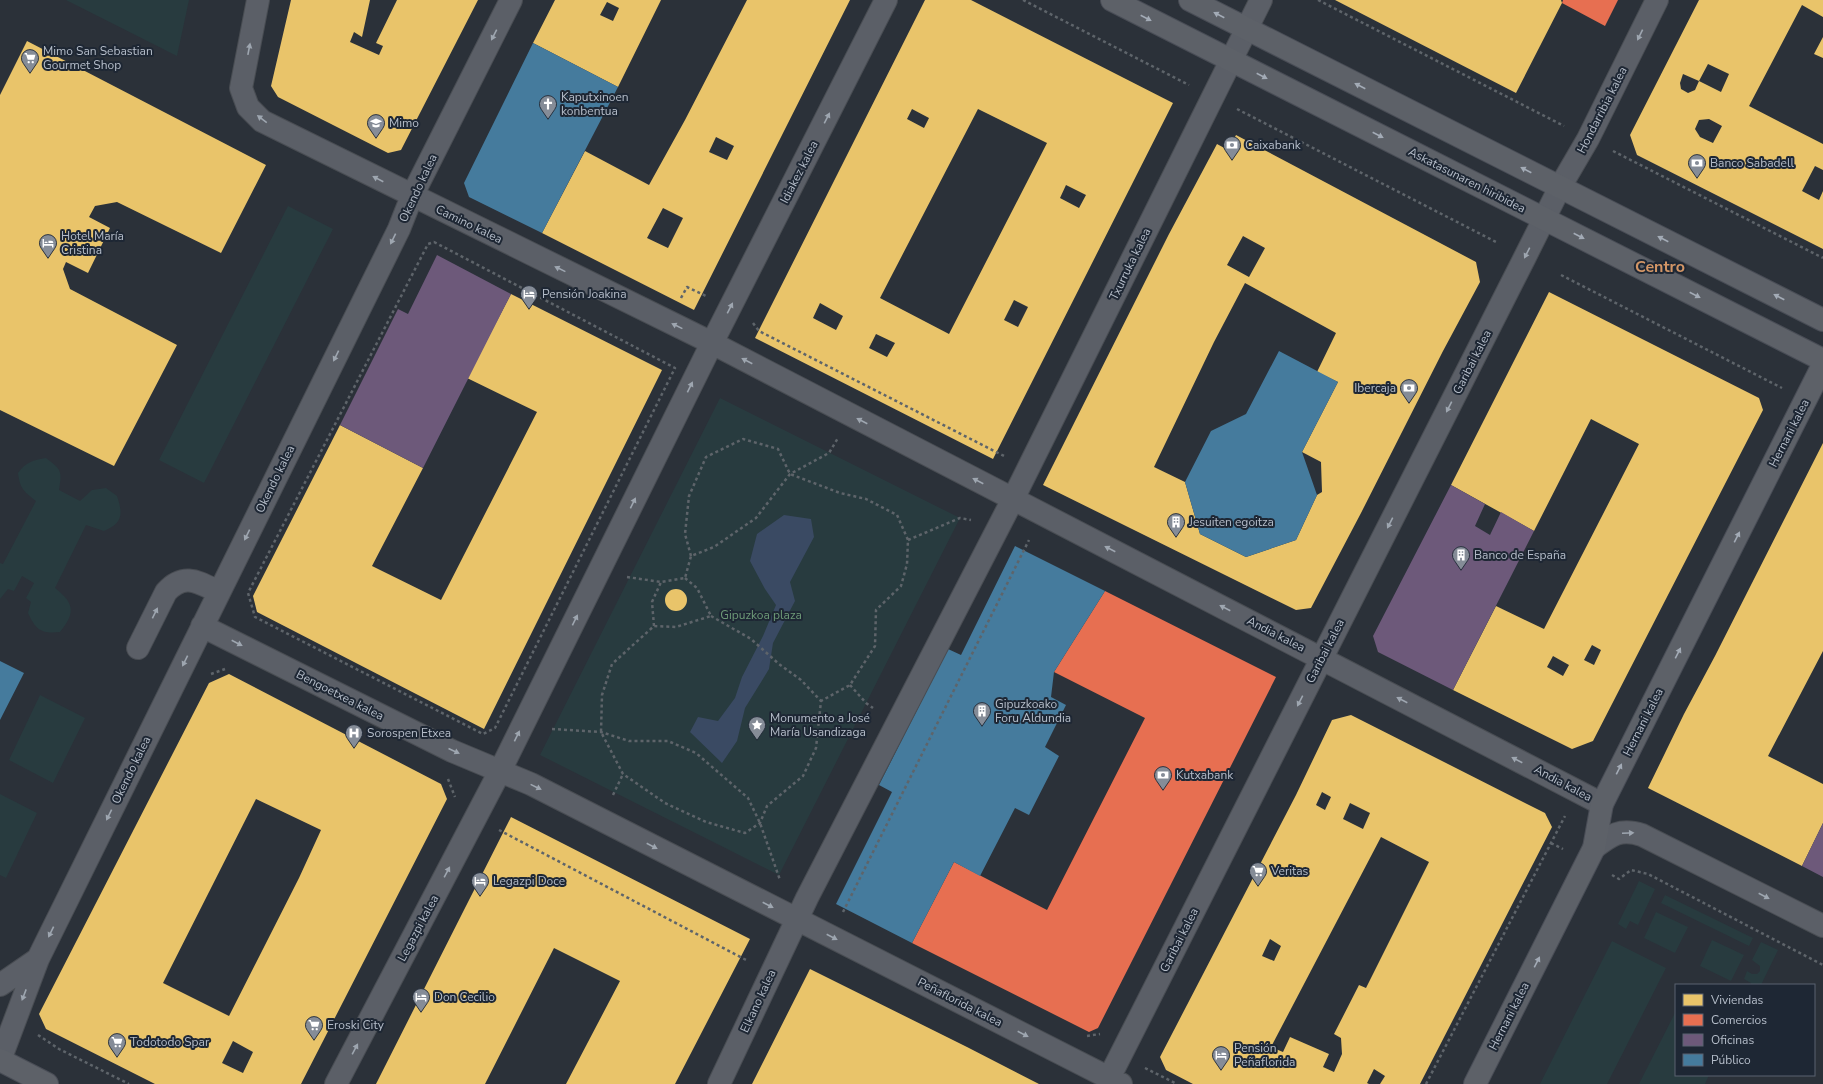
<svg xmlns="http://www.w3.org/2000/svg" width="1823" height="1084" font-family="'Nunito Sans',sans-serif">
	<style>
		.green { fill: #283b3f }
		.water { fill: #3a4a63 }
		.homes { fill: #e9c46a; fill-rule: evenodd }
		.shops { fill: #e76f51 }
		.offices { fill: #6d597a }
		.public { fill: #457b9d }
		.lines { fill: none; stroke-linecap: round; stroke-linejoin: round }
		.minor-casing { stroke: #494d53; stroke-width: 24 }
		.major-casing { stroke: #494d56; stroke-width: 24 }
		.path { stroke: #5e646a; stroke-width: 2.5; stroke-dasharray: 3 3; stroke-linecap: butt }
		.minor { stroke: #5b5f67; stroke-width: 22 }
		.major { stroke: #5d6168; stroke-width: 22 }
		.oneway { fill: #a3abb6 }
		.oneway2 { fill: #9ea6b0 }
		.labels { text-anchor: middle; stroke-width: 4; stroke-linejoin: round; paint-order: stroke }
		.poi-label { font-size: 12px; fill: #b5bdc9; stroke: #1e2734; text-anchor: start }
		.street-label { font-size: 12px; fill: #b5bdc9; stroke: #1e2734 }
		.park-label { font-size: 12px; fill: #6d9a77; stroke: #1e2734 }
		.district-label { font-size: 16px; font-weight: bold; fill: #d39666; stroke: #1e2734 }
	</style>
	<rect width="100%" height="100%" fill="#2b3139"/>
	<path class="green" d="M 66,0 L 189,0 L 177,56 Z
		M 288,206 L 333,229 L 204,483 L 159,460 Z
		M 720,398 L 960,518 L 779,875 L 540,755 Z
		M 46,458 C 62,470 62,471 59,490 L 80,501 L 92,490 L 106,488 L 117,496 C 123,514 123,523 104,531 L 86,525 L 55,588 C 74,603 76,612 60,632 C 41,634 36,630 28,613 L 31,602 L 26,598 L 34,583 L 22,576 L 14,591 L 8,589 L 0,599 L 0,563 L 3,564 L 36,501 C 25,492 20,490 18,473 C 26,462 33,460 46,458 Z
		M 40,695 L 85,718 L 53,783 L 9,760 Z
		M 0,794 L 37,813 L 6,878 L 0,875 Z
		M 1639,881 L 1655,889 L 1638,925 L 1630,921 L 1626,929 L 1618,924 Z
		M 1665,895 L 1753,938 L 1749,946 L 1661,903 Z
		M 1656,912 L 1688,927 L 1675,953 L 1644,938 Z
		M 1712,940 L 1744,955 L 1731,981 L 1700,966 Z
		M 1612,941 L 1666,968 L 1607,1084 L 1540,1084 Z
		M 1761,942 L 1778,950 L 1761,985 L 1751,985 L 1751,983 L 1744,979 L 1747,971 L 1752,974 L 1757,974 L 1760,971 L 1760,966 L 1752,960 Z
		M 1676,1011 L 1676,1075 L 1709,1075 L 1705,1084 L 1639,1084 Z"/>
	<path class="water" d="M 784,515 L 811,519 L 814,537 L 790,582 L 795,601 L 773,643 L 769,669 L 745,708 L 737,741 L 722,763 L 690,732 L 698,717 L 718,721 L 735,698 L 742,677 L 763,636 L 776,605 L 765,589 L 750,561 L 757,534 Z"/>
	<path class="homes" d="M 291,0 L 370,0 L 362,37 L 354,32 L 350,42 L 379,55 L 383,46 L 376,43 L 397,0 L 478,0 L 401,150 L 388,153 L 278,97 L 271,86 Z
		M 555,0 L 661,0 L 618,87 L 533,43 ZM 607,2 L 619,8 L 613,21 L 600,15 Z
		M 747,0 L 850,0 L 694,310 L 542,233 L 585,151 L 649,185 L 685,120 ZM 716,137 L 734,146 L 727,160 L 709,152 ZM 663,208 L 683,218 L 668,248 L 647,238 Z
		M 925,0 L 971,0 L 1173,103 L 993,459 L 755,338 ZM 912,109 L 929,118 L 924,128 L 907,119 ZM 978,109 L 1047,143 L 949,334 L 880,298 ZM 1066,185 L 1086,195 L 1079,208 L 1060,198 ZM 1014,300 L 1028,307 L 1018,327 L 1004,320 ZM 820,303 L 843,316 L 836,330 L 813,318 ZM 876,334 L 895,343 L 887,357 L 869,348 Z
		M 1335,0 L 1561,0 L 1562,3 L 1516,93 Z
		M 1699,0 L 1823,0 L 1823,17 L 1802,5 L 1749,106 L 1823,144 L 1823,170 L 1815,166 L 1802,191 L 1819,200 L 1823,191 L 1823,249 L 1637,155 L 1630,135 ZM 1708,64 L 1729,74 L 1721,92 L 1699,81 L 1695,90 L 1688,93 L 1681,89 L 1680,83 L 1683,74 L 1699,81 ZM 1709,119 L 1722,126 L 1713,143 L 1700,137 L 1695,129 L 1699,120 Z
		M 1823,37 L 1823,58 L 1814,54 Z
		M 27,41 L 266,165 L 221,253 L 117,202 L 95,206 L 89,217 L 110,228 L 88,273 L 66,262 L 63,269 L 70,289 L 177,345 L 114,466 L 0,410 L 0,95 Z
		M 1236,135 L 1476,262 L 1480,282 L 1443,351 L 1361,513 L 1311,608 L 1296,610 L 1043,485 L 1169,234 L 1217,144 L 1228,150 ZM 1243,236 L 1265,248 L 1249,277 L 1227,265 ZM 1245,283 L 1336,333 L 1317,372 L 1338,382 L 1302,452 L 1321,462 L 1322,492 L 1317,495 L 1296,540 L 1246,557 L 1200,534 L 1185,482 L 1154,467 L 1214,342 Z
		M 1549,292 L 1759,398 L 1763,410 L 1593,741 L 1572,749 L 1453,690 L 1496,606 L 1544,629 L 1639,444 L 1591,419 L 1534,531 L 1451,485 ZM 1592,645 L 1601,650 L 1594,665 L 1584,660 ZM 1553,656 L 1569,665 L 1563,676 L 1547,667 Z
		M 511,294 L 662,370 L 484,729 L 257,612 L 253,596 L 340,425 L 423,468 L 372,566 L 441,600 L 537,412 L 467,378 Z
		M 1823,443 L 1823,651 L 1768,756 L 1823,784 L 1823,823 L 1802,866 L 1648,788 L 1684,714 L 1715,656 Z
		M665 600a11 11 0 1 1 22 0a11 11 0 1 1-22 0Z
		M 229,674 L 441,784 L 447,799 L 301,1084 L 155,1084 L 46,1029 L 39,1014 L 209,683 ZM 256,799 L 321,830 L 299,878 L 229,1016 L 163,983 ZM 233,1041 L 253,1052 L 243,1073 L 222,1063 Z
		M 1351,715 L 1545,813 L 1552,827 L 1420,1084 L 1380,1084 L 1385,1076 L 1374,1069 L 1367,1083 L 1369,1084 L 1193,1084 L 1166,1070 L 1160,1057 L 1296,795 L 1332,720 ZM 1322,792 L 1331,797 L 1325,810 L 1316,805 ZM 1350,803 L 1370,813 L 1363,829 L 1343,819 ZM 1381,837 L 1429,862 L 1366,988 L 1359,985 L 1334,1034 L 1341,1038 L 1342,1054 L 1334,1072 L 1323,1067 L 1329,1054 L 1290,1037 L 1283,1052 L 1271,1047 ZM 1270,939 L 1281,946 L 1274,961 L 1262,956 Z
		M 511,817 L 750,939 L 675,1084 L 566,1084 L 620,981 L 554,948 L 485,1084 L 376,1084 Z
		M 810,969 L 967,1047 L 1039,1084 L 752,1084 Z"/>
	<path class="shops" d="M 1563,0 L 1618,0 L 1605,26 L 1562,3 Z
		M 1105,591 L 1276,677 L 1098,1028 L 1089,1032 L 912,943 L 954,862 L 1047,910 L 1145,718 L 1054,672 Z"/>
	<path class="offices" d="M 437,255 L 511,294 L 423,468 L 340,425 L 398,309 L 408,314 Z
		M 1451,485 L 1485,504 L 1475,526 L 1490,535 L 1501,512 L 1534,531 L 1453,690 L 1378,652 L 1373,636 Z
		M 1823,823 L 1823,877 L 1802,866 Z"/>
	<path class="public" d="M 533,43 L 618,87 L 542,233 L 469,197 L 464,183 Z
		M 1279,351 L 1338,382 L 1302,452 L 1317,495 L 1296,540 L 1246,557 L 1200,534 L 1185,482 L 1211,431 L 1246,414 Z
		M 1015,546 L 1105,591 L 1054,672 L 1051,697 L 1066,705 L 1045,747 L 1059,756 L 1029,815 L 1015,808 L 980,876 L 954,862 L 912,943 L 836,904 L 892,792 L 879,785 L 948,649 L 961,655 Z
		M 0,661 L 24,673 L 0,720 Z"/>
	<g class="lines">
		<g class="minor-casing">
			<path id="minor" d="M 258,0 L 241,88 L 248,107 L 262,121 L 712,343 L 1602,804
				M 202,626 L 452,751 L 531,784 L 1121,1084
				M 138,648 L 166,592 C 184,572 198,582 219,592
				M 1594,848 C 1611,835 1620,828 1642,835 L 1823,926
				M 0,985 L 38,959
				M 0,1060 L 38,959 L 399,229 L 412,196 L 511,0
				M 336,1084 L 500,771 L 712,343 L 886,0
				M 719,1084 L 807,898 L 1013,499 L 1261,0
				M 1106,1084 L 1525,257 L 1560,187 L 1588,139 L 1657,0"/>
		</g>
		<g class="major-casing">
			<path id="major" d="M 1112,0 L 1823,360
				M 1190,0 L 1823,320
				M 0,1060 L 47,1084
				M 1475,1084 L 1594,848 L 1602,804 L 1823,365"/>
		</g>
		<path class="path" d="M 1023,0 L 1189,85
			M 1318,0 L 1564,126
			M 1237,109 L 1498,243
			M 1613,151 L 1823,258
			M 434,242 L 675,368 L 495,728 L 483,734 L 255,617 L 248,593 L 428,244 Z
			M 1561,275 L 1782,388
			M 681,298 L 687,287 L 706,296
			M 753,323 L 759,331 L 1004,456
			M 908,540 L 960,518 L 971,520
			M 691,556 L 685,534 L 689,496 L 706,457 L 743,439 L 778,449 L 790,474 L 840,493 L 866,499 L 897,515 L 908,540 L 907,564 L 901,586 L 876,610 L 875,646 L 850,685 L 821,701
			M 627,577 L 661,582 L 685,578 L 691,556 L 714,547 L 756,518 L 790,474 L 829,453 L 838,438
			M 685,578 L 697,588 L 711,616
			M 711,616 L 751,639 L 779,664 L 801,680 L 821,701 L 816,748 L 803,776 L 767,806 L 760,823 L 745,833 L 706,822 L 665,803 L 623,774 L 601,732 L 602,695 L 612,664 L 654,626 L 676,627 Z
			M 654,626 L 652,602 L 661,582
			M 211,674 L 225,669
			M 850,685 L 866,703 L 873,708
			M 552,729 L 601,732 L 629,741 L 668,741 L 696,753 L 748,798 L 760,823 L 780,880
			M 448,779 L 455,797
			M 613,795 L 623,774
			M 499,830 L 748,961
			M 1551,843 L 1563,849
			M 1612,875 L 1619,879 L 1631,870 L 1648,874 L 1823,965
			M 843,912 L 1029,540
			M 38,1035 L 59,1049 L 129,1084
			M 1087,1036 L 1100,1034
			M 1145,1068 L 1177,1084
			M 1426,1084 L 1565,816"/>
		<use href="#minor" class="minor"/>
		<use href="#major" class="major"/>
	</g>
	<defs><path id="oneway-solid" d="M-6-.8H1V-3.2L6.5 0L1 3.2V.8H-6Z"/></defs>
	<g class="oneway">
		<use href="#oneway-solid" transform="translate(1219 15) rotate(-153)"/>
		<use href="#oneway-solid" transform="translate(1146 18) rotate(27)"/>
		<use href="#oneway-solid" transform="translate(1262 76) rotate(27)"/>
		<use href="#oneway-solid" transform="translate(1360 86) rotate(-153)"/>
		<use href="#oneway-solid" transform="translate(1378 135) rotate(27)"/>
		<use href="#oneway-solid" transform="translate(1526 170) rotate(-153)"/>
		<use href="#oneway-solid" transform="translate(1579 236) rotate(27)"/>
		<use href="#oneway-solid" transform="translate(1663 239) rotate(-153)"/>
		<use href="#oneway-solid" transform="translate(1695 295) rotate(27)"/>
		<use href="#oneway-solid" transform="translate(1779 297) rotate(-153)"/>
		<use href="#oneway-solid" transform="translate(1737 537) rotate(-63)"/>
		<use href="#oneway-solid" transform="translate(1678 653) rotate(-63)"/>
		<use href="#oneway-solid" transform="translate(1619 769) rotate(-63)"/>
		<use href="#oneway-solid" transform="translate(1537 962) rotate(-63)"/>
	</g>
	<g class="oneway2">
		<use href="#oneway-solid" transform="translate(494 35) rotate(117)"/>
		<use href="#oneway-solid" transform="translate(1640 35) rotate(116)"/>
		<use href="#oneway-solid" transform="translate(249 49) rotate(-79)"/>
		<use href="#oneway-solid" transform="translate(827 118) rotate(-63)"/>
		<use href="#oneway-solid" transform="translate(262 119) rotate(-143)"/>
		<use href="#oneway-solid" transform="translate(378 179) rotate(-153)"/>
		<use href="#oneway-solid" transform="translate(393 239) rotate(116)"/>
		<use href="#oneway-solid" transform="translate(1527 253) rotate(117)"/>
		<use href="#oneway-solid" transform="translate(560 269) rotate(-154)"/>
		<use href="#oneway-solid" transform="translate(730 308) rotate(-63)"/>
		<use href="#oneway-solid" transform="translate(677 326) rotate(-154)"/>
		<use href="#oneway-solid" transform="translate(336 356) rotate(116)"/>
		<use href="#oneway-solid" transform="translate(747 361) rotate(-153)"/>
		<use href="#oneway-solid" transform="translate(690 387) rotate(-64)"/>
		<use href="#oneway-solid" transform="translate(1449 407) rotate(117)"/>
		<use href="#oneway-solid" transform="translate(862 421) rotate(-153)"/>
		<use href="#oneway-solid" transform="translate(978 481) rotate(-153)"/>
		<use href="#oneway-solid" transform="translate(633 503) rotate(-64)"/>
		<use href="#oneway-solid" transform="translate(1390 523) rotate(117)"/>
		<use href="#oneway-solid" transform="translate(247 535) rotate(116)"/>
		<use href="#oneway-solid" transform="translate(1110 549) rotate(-153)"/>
		<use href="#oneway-solid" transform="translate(1225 608) rotate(-153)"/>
		<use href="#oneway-solid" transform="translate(155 613) rotate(-64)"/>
		<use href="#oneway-solid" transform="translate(575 620) rotate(-64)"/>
		<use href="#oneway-solid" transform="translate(237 643) rotate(27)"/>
		<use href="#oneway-solid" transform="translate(185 661) rotate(116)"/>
		<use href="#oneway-solid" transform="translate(1402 700) rotate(-153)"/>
		<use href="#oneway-solid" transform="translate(1300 701) rotate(117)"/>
		<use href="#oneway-solid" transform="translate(517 736) rotate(-64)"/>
		<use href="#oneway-solid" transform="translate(454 751) rotate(24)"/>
		<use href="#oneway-solid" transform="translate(1517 760) rotate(-153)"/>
		<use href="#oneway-solid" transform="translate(536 787) rotate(26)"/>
		<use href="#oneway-solid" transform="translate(109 815) rotate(116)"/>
		<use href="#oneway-solid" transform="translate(1628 833) rotate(-3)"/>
		<use href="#oneway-solid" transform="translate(652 846) rotate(27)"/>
		<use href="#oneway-solid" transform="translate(447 872) rotate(-62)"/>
		<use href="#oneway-solid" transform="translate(1764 896) rotate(27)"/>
		<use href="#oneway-solid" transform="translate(768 905) rotate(27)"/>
		<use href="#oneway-solid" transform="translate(51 932) rotate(116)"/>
		<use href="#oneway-solid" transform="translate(832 937) rotate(27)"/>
		<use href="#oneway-solid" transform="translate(24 995) rotate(111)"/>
		<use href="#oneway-solid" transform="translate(1023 1034) rotate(27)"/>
		<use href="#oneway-solid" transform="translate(355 1049) rotate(-62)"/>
	</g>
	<defs>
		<g id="supermarket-pin" transform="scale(0.9)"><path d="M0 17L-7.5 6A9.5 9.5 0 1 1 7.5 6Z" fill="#858c97" stroke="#1e2734"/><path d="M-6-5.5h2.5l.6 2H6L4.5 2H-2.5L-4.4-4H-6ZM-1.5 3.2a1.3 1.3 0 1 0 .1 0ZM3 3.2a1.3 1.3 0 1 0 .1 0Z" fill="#fff"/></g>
		<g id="church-pin" transform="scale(0.9)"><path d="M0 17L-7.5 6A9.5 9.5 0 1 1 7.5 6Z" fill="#858c97" stroke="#1e2734"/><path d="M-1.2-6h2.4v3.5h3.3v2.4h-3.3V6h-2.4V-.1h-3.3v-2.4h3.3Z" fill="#fff"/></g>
		<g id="school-pin" transform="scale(0.9)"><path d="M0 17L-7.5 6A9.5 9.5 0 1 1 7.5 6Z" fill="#858c97" stroke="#1e2734"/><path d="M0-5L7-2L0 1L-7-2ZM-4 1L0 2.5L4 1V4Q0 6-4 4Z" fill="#fff"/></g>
		<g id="bank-pin" transform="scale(0.9)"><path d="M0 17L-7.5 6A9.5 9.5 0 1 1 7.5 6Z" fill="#858c97" stroke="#1e2734"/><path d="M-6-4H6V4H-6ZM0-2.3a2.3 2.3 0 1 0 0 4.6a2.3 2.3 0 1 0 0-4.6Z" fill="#fff"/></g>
		<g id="hotel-pin" transform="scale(0.9)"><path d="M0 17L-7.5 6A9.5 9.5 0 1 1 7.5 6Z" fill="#858c97" stroke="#1e2734"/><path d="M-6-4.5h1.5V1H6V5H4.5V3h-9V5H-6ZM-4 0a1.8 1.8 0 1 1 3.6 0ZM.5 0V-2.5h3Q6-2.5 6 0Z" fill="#fff"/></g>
		<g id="building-pin" transform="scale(0.9)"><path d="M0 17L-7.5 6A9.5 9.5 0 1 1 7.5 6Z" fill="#858c97" stroke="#1e2734"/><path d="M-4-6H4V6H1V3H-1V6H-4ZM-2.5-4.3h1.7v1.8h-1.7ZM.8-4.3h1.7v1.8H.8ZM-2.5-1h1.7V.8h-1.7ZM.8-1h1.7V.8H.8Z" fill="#fff"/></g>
		<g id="sight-pin" transform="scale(0.9)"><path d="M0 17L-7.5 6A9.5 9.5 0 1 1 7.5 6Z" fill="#858c97" stroke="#1e2734"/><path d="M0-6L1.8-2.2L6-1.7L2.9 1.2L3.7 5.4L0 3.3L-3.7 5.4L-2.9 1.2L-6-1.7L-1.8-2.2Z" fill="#fff"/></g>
		<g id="hospital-pin" transform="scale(0.9)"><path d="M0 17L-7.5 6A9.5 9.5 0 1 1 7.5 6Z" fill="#858c97" stroke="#1e2734"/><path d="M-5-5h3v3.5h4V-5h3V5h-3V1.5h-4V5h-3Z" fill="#fff"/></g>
	</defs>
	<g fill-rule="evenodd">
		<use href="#supermarket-pin" x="30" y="58"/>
		<use href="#church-pin" x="548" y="104"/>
		<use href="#school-pin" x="376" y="123"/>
		<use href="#bank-pin" x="1232" y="145"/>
		<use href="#bank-pin" x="1697" y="163"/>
		<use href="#hotel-pin" x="48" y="243"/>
		<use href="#hotel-pin" x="529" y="294"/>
		<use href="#bank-pin" x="1409" y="388"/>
		<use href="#building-pin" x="1176" y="522"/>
		<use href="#building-pin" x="1461" y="555"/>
		<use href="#building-pin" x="982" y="711"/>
		<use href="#sight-pin" x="757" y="725"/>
		<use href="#hospital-pin" x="354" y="733"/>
		<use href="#bank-pin" x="1163" y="775"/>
		<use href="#supermarket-pin" x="1258" y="871"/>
		<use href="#hotel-pin" x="480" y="881"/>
		<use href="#hotel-pin" x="421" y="997"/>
		<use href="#supermarket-pin" x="314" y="1025"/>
		<use href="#supermarket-pin" x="117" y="1042"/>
		<use href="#hotel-pin" x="1221" y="1055"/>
	</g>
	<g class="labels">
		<g class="poi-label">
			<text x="43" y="55">Mimo San Sebastian<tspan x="43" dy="14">Gourmet Shop</tspan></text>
			<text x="561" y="101">Kaputxinoen<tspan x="561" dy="14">konbentua</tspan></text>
			<text x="389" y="127">Mimo</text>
			<text x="1245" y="149">Caixabank</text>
			<text x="1710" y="167">Banco Sabadell</text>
			<text x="61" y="240">Hotel María<tspan x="61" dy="14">Cristina</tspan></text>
			<text x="542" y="298">Pensión Joakina</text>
			<text x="1396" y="392" text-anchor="end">Ibercaja</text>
			<text x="1189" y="526">Jesuiten egoitza</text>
			<text x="1474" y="559">Banco de España</text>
			<text x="995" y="708">Gipuzkoako<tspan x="995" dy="14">Foru Aldundia</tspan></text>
			<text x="770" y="722">Monumento a José<tspan x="770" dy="14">María Usandizaga</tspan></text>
			<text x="367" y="737">Sorospen Etxea</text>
			<text x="1176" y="779">Kutxabank</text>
			<text x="1271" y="875">Veritas</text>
			<text x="493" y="885">Legazpi Doce</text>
			<text x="434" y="1001">Don Cecilio</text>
			<text x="327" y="1029">Eroski City</text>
			<text x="130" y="1046">Todotodo Spar</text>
			<text x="1234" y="1052">Pensión<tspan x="1234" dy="14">Peñaflorida</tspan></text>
		</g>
		<g class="street-label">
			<text transform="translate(1602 110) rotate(-63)" y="4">Hondarribia kalea</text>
			<text transform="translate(799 172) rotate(-63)" y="4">Idiakez kalea</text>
			<text transform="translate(1467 180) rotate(27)" y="4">Askatasunaren hiribidea</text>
			<text transform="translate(418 188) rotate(-65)" y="4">Okendo kalea</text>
			<text transform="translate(469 224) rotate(26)" y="4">Camino kalea</text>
			<text transform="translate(1130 264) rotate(-64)" y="4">Txurruka kalea</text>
			<text transform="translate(1472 362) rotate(-63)" y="4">Garibai kalea</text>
			<text transform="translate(1789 433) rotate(-63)" y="4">Hernani kalea</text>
			<text transform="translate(275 479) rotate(-64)" y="4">Okendo kalea</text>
			<text transform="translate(1276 634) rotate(27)" y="4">Andia kalea</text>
			<text transform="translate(1325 651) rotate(-63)" y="4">Garibai kalea</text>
			<text transform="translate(340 695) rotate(27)" y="4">Bengoetxea kalea</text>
			<text transform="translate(1643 722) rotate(-63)" y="4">Hernani kalea</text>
			<text transform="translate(131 770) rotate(-64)" y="4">Okendo kalea</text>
			<text transform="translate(1563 783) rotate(28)" y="4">Andia kalea</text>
			<text transform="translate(418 928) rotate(-62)" y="4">Legazpi kalea</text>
			<text transform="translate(1179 940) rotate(-63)" y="4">Garibai kalea</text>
			<text transform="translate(758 1001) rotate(-65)" y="4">Elkano kalea</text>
			<text transform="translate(960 1002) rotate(27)" y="4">Peñaflorida kalea</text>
			<text transform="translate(1509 1016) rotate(-63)" y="4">Hernani kalea</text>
		</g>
		<g class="park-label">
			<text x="761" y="619">Gipuzkoa plaza</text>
		</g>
		<g class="district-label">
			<text x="1660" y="272">Centro</text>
		</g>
	</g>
	<rect x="1675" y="984" width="140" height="92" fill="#1e2734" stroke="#5a6370"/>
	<rect x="1683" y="994" width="20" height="12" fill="#e9c46a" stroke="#5a6370"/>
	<text x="1711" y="1004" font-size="12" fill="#b5bdc9">Viviendas</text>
	<rect x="1683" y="1014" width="20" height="12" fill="#e76f51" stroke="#5a6370"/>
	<text x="1711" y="1024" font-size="12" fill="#b5bdc9">Comercios</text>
	<rect x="1683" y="1034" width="20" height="12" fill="#6d597a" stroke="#5a6370"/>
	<text x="1711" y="1044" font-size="12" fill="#b5bdc9">Oficinas</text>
	<rect x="1683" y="1054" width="20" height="12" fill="#457b9d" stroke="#5a6370"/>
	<text x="1711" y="1064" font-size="12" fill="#b5bdc9">Público</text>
</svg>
